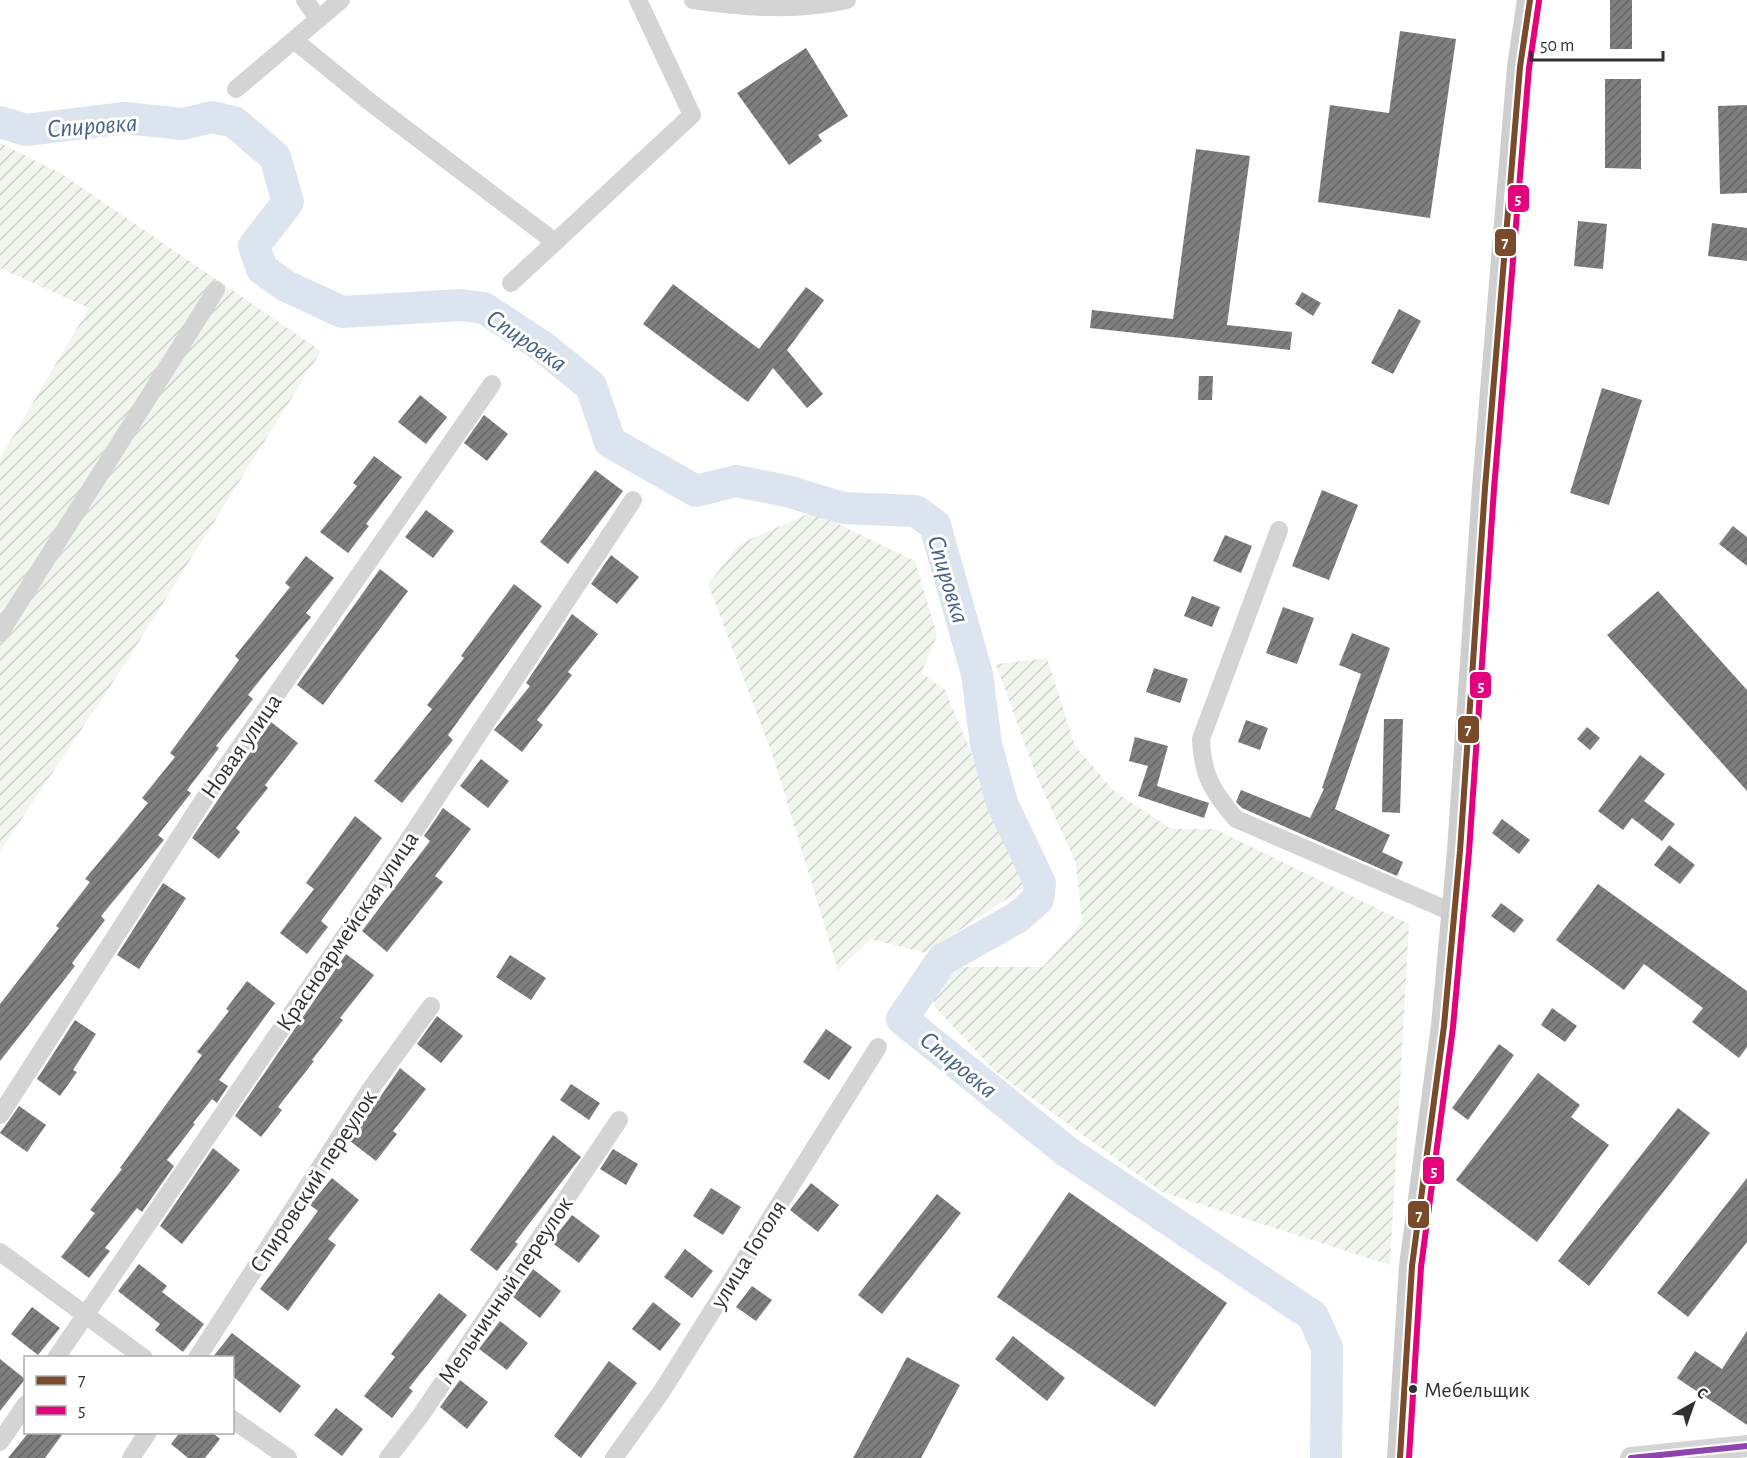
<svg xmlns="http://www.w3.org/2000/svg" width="1747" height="1458" font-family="'Alegreya Sans',sans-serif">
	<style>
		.garden { fill: url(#garden-furrows) }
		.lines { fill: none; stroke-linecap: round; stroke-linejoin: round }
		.river { stroke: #dce4f0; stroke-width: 32 }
		.building { fill: url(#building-hatch) }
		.minor { stroke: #d4d4d4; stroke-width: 18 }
		.tertiary { stroke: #d4d4d4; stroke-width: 22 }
		.secondary { stroke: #cecece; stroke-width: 26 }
		.bus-1-casing { stroke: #fff; stroke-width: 10 }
		.bus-2-casing { stroke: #fff; stroke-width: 10 }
		.bus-3-casing { stroke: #fff; stroke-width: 10 }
		.bus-1 { stroke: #7a4b2a; stroke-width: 6 }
		.bus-2 { stroke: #e5007d; stroke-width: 6 }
		.bus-3 { stroke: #8e44ad; stroke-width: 6 }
		.bus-dot { fill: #303030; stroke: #fff; stroke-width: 2 }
		.labels { text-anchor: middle; stroke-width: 6; stroke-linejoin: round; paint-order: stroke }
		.bus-label { font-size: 22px; fill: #303030; stroke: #fff; text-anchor: start }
		.street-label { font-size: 24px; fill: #303030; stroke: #fff }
		.water-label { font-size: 26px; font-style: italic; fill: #43628e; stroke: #fff }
		.line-badge { stroke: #fff; stroke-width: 2 }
		.badge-label { font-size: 16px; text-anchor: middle; font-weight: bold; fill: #fff }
	</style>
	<defs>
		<pattern id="garden-furrows" width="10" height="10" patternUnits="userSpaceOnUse" patternTransform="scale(1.5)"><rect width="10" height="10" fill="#f0f5ed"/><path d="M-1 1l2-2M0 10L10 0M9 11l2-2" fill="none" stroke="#ced2cc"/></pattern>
		<pattern id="building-hatch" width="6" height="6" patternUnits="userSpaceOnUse" patternTransform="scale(1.5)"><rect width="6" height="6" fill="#7f7f7f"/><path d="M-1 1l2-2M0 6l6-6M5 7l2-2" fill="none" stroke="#686868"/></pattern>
	</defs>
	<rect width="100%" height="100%" fill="#fff"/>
	<path class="garden" d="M 0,143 L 62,174 L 321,351 L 123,667 L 0,851 L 0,458 L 89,308 L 0,268 Z
		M 813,512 L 915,561 L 937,635 L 921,673 L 945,690 L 1026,886 L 925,953 L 871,939 L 838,970 L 774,759 L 708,584 L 741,543 Z
		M 1047,658 L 1075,746 L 1114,791 L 1171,829 L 1215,829 L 1409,924 L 1390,1265 L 1162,1192 L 995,1071 L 935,1007 L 930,986 L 945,967 L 1043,967 L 1082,923 L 1076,863 L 1036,775 L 996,664 Z"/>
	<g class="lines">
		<path class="river" d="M 0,122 L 26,130 L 125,118 L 183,124 L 212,117 L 234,122 L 275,157 L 288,202 L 254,246 L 262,269 L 286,286 L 342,312 L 461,305 L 484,308 L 543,347 L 591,386 L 610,442 L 696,491 L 736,481 L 787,491 L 843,508 L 916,511 L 935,525 L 977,674 L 986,744 L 1002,803 L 1040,883 L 1038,899 L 1018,917 L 942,960 L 902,1019 L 1066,1151 L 1313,1316 L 1327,1348 L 1326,1458"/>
	</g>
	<path class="building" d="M 1610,0 L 1632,0 L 1632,49 L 1610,49 Z
		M 1400,31 L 1456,39 L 1430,218 L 1318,202 L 1330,105 L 1389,113 Z
		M 806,48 L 848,116 L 818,135 L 822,141 L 789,165 L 737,93 Z
		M 1605,79 L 1641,79 L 1641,169 L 1605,168 Z
		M 1747,105 L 1747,193 L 1720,194 L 1718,106 Z
		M 1196,149 L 1250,156 L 1227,325 L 1292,332 L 1290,350 L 1090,328 L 1092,310 L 1173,319 Z
		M 1578,221 L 1607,224 L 1603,269 L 1574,266 Z
		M 1712,223 L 1747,228 L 1747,261 L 1708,256 Z
		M 673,284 L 759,349 L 806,287 L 824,300 L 787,350 L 823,394 L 807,408 L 773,368 L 748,402 L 643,324 Z
		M 1302,292 L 1321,303 L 1313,316 L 1295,304 Z
		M 1399,309 L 1421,321 L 1393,374 L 1371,363 Z
		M 1199,376 L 1213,376 L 1212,400 L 1198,400 Z
		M 1602,388 L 1642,400 L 1609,505 L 1570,493 Z
		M 420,395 L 447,417 L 426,444 L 398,422 Z
		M 484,415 L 508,434 L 487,461 L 464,443 Z
		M 374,456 L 402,477 L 366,524 L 369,526 L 348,553 L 320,532 L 357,486 L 353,483 Z
		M 595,470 L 623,491 L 568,564 L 540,542 Z
		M 1322,490 L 1358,505 L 1329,580 L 1292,566 Z
		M 426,510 L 454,531 L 433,558 L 405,537 Z
		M 1733,526 L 1747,537 L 1747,566 L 1719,544 Z
		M 1225,535 L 1252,546 L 1241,573 L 1213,561 Z
		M 611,555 L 639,577 L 617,604 L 591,584 Z
		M 306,556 L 334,578 L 306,613 L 311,617 L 248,695 L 253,699 L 216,746 L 219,748 L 187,790 L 191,793 L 158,835 L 164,840 L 101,916 L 105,920 L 72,963 L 75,966 L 0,1061 L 0,1004 L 59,928 L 56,926 L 90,882 L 85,879 L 148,803 L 142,798 L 175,757 L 170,753 L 239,660 L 235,656 L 290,587 L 285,583 Z
		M 380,569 L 408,591 L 323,705 L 297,685 Z
		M 514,584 L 542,606 L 448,735 L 453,740 L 402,803 L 374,781 L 432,709 L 427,705 L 464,658 L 461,656 Z
		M 1658,591 L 1747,690 L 1747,791 L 1607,635 Z
		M 1192,596 L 1220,607 L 1212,627 L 1184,616 Z
		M 1283,607 L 1314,618 L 1297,664 L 1266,653 Z
		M 572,614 L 598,634 L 568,672 L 572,675 L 537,720 L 543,725 L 522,752 L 494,730 L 530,686 L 526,683 Z
		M 1352,633 L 1390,648 L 1335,809 L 1390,835 L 1382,852 L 1403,862 L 1397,876 L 1242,808 L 1236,802 L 1241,790 L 1310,818 L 1324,789 L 1322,788 L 1361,674 L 1339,665 Z
		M 1154,668 L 1188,679 L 1180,703 L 1146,692 Z
		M 1384,719 L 1403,719 L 1400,813 L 1382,812 Z
		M 1246,720 L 1268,728 L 1260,750 L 1238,742 Z
		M 271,722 L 298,743 L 265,785 L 268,788 L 236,828 L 240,832 L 219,859 L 192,838 Z
		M 1587,727 L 1600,738 L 1590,750 L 1577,739 Z
		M 1135,737 L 1168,746 L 1157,786 L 1209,803 L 1204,818 L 1138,796 L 1148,766 L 1129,761 Z
		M 1640,755 L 1665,774 L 1644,801 L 1675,824 L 1662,841 L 1632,818 L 1623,830 L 1598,811 Z
		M 481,759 L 509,781 L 488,808 L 460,786 Z
		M 443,808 L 471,829 L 435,876 L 443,882 L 387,952 L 362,931 L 430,841 L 424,836 Z
		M 355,816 L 382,838 L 321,921 L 328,927 L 307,954 L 280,933 L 314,889 L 306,883 Z
		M 1502,819 L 1530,840 L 1519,854 L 1492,833 Z
		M 1669,845 L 1695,865 L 1680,884 L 1654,865 Z
		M 163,883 L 186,898 L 139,969 L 117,955 Z
		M 1598,884 L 1747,991 L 1747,1047 L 1739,1058 L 1692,1022 L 1703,1008 L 1644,964 L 1624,990 L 1556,940 Z
		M 1501,903 L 1524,920 L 1514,933 L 1491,916 Z
		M 346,954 L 374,975 L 340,1018 L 343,1020 L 312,1060 L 314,1061 L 278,1107 L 282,1110 L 261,1137 L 235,1116 Z
		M 510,955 L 546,978 L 531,1000 L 496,977 Z
		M 247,981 L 275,1003 L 219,1080 L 228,1086 L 217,1103 L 212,1099 L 193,1123 L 195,1124 L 167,1160 L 174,1166 L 142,1212 L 137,1208 L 105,1248 L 110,1251 L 89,1278 L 61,1257 L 95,1213 L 90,1210 L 122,1169 L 120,1168 L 202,1055 L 197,1052 L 229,1011 L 226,1009 Z
		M 1552,1008 L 1577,1026 L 1565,1042 L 1541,1025 Z
		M 437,1016 L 463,1036 L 441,1063 L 417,1044 Z
		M 75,1020 L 96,1034 L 73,1070 L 77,1072 L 60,1096 L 37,1079 Z
		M 826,1029 L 852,1047 L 829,1080 L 803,1062 Z
		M 1499,1044 L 1514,1055 L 1468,1120 L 1452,1108 Z
		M 400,1068 L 426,1089 L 393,1131 L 397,1134 L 376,1161 L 350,1141 Z
		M 1538,1073 L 1580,1105 L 1571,1117 L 1609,1145 L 1537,1242 L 1456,1180 Z
		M 571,1084 L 600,1103 L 589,1120 L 560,1100 Z
		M 19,1106 L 46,1125 L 27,1152 L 0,1133 Z
		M 1678,1108 L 1710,1133 L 1589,1286 L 1558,1261 Z
		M 553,1135 L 581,1157 L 515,1242 L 518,1244 L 497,1271 L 470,1250 Z
		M 213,1148 L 240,1170 L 182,1244 L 160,1226 Z
		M 613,1149 L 638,1164 L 626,1185 L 600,1169 Z
		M 332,1178 L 359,1200 L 328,1239 L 336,1245 L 288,1311 L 260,1289 L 318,1211 L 310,1205 Z
		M 1747,1178 L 1747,1242 L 1688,1317 L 1657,1293 Z
		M 811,1183 L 839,1205 L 818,1232 L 790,1210 Z
		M 711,1188 L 741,1207 L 723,1235 L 693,1216 Z
		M 1069,1192 L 1227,1303 L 1155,1407 L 997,1297 Z
		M 937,1194 L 961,1213 L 882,1314 L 858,1295 Z
		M 572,1215 L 600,1236 L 579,1263 L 551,1242 Z
		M 685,1249 L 713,1271 L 692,1298 L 664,1277 Z
		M 139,1264 L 167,1286 L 162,1292 L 204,1324 L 183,1352 L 155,1330 L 160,1324 L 118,1291 Z
		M 533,1269 L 561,1291 L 540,1318 L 513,1297 Z
		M 752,1286 L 772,1300 L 756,1321 L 736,1307 Z
		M 439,1293 L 467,1315 L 409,1388 L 413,1391 L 392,1418 L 364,1396 L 395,1357 L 391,1354 Z
		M 653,1302 L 681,1324 L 660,1351 L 632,1329 Z
		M 32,1307 L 60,1328 L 38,1355 L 11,1334 Z
		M 500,1321 L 528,1343 L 507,1370 L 479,1349 Z
		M 1747,1331 L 1747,1425 L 1677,1378 L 1695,1351 L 1722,1369 Z
		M 232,1333 L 301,1386 L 280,1413 L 232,1376 L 232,1358 L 212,1358 Z
		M 1013,1336 L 1065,1378 L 1047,1401 L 995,1359 Z
		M 907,1357 L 960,1385 L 921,1458 L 853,1458 Z
		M 0,1359 L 25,1379 L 0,1411 Z
		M 609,1361 L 637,1383 L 581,1458 L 554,1436 Z
		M 460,1380 L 488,1402 L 467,1429 L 440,1407 Z
		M 336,1408 L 363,1429 L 342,1456 L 314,1435 Z
		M 29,1432 L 64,1432 L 45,1458 L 8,1458 Z
		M 180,1432 L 212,1432 L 220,1439 L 205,1458 L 188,1458 L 171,1444 Z"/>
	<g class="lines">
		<path class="minor" d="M 305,0 L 318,19
			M 693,0 C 745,7 795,12 847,0
			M 294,40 L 370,102 L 555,242
			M 236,89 L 341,0
			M 511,283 L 692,115 L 638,0
			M 1279,530 L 1201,739 C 1202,775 1213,792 1236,819 L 1454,913
			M 0,633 L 216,290
			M 0,1115 L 212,787 L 492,384
			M 0,1252 L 144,1358
			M 56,1358 L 355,921 L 633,500
			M 197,1358 L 370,1090 L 431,1006
			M 232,1419 L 288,1458
			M 0,1442 L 26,1404
			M 131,1458 L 148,1432
			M 388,1458 L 421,1415 L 619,1120
			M 614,1458 L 662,1391 L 878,1047"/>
		<path class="tertiary" d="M 1631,1458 L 1747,1446"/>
		<path class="secondary" d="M 1400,1458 L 1412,1266 L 1444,1026 L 1460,851 L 1485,488 L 1520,67 L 1530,0"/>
		<g class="bus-1-casing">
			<path id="bus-1" d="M 1400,1458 L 1412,1266 L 1444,1026 L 1460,851 L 1485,488 L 1520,67 L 1530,0"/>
		</g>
		<g class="bus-2-casing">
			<path id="bus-2" d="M 1409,1458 L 1421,1267 L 1453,1027 L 1469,852 L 1494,489 L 1529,68 L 1539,1"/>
		</g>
		<g class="bus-3-casing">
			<path id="bus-3" d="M 1631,1458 L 1747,1446"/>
		</g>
		<use href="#bus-1" class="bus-1"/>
		<use href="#bus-2" class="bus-2"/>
		<use href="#bus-3" class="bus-3"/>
	</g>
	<circle class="bus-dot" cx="1413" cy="1389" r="5"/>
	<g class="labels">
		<g class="bus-label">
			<text x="1424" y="1397">Мебельщик</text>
		</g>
		<g class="street-label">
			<text transform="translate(241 746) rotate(-55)" y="8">Новая улица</text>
			<text transform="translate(347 931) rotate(-56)" y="8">Красноармейская улица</text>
			<text transform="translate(313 1181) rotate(-57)" y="8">Спировский переулок</text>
			<text transform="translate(748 1254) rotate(-58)" y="8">улица Гоголя</text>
			<text transform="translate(505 1290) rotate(-56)" y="8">Мельничный переулок</text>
		</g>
		<g class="water-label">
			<text transform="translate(92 125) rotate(-4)" y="9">Спировка</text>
			<text transform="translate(527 340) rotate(34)" y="9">Спировка</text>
			<text transform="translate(949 579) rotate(73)" y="9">Спировка</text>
			<text transform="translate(959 1064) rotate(39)" y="9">Спировка</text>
		</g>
	</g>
	<g class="line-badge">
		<rect x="1507" y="184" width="23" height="29" rx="6" fill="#e5007d"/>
		<rect x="1494" y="228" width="23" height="29" rx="6" fill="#7a4b2a"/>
		<rect x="1469" y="671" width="23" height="28" rx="6" fill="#e5007d"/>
		<rect x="1457" y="715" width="23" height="29" rx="6" fill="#7a4b2a"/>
		<rect x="1422" y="1156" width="23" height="29" rx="6" fill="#e5007d"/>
		<rect x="1407" y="1200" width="23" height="29" rx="6" fill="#7a4b2a"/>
	</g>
	<g class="badge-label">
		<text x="1518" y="204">5</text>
		<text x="1505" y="248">7</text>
		<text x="1481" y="691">5</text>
		<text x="1468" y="735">7</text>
		<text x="1434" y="1176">5</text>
		<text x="1419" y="1221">7</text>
	</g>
	<rect x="24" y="1356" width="210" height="78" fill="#ffffff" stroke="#acacac" stroke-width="1.5"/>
	<rect x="36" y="1376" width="30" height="9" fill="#7a4b2a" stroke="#acacac" stroke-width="1.5"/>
	<text x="78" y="1386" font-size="18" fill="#303030">7</text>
	<rect x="36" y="1406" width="30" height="9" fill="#e5007d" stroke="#acacac" stroke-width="1.5"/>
	<text x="78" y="1416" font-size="18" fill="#303030">5</text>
	<g transform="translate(1693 1404) rotate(40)" stroke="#ffffff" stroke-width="4.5" paint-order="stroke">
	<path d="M0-4.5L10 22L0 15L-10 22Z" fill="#303030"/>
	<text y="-9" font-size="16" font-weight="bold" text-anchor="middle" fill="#303030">С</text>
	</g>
	<path d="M1531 51v9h132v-9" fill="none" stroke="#303030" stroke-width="3"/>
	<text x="1540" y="51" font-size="18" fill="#303030" stroke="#ffffff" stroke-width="4.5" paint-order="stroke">50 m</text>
</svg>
